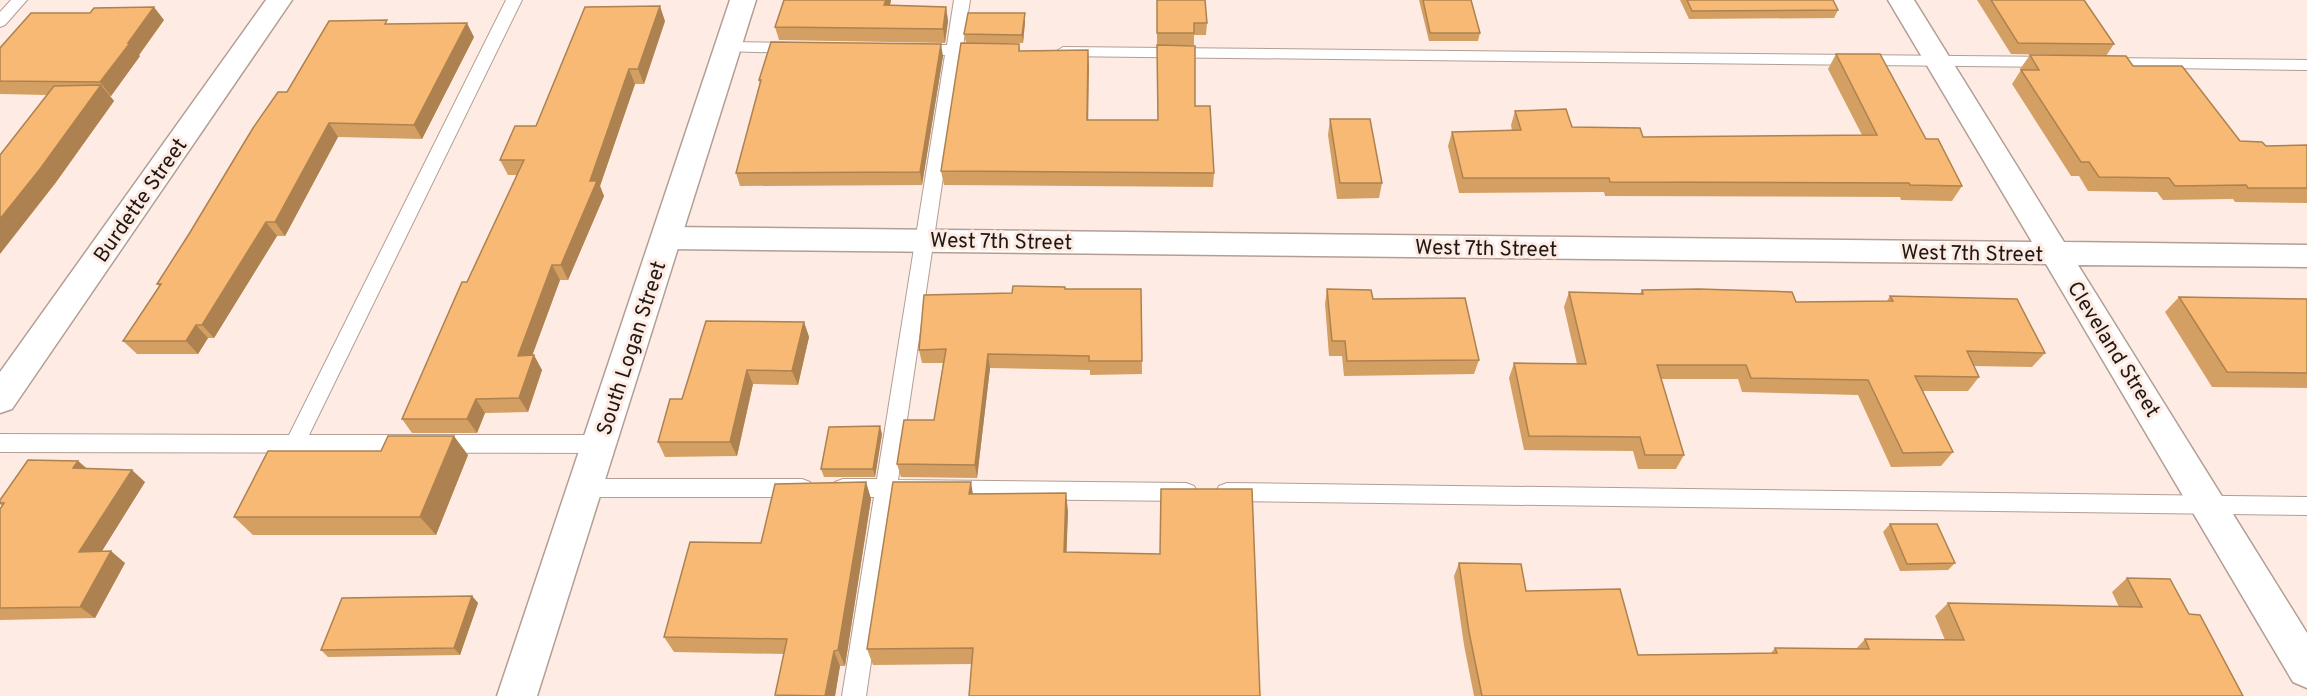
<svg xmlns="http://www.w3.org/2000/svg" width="2307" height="696" font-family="Overpass,sans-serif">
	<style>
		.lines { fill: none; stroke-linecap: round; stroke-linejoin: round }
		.service-casing { stroke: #b29e94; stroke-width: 2 }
		.minor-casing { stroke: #b29e94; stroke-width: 3 }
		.tertiary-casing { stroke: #b29e94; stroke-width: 3 }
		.service { fill: #fff; fill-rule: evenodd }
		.minor { fill: #fff; fill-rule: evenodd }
		.tertiary { fill: #fff; fill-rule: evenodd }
		.wall { fill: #d49f63 }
		.shaded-wall { fill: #ad8250 }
		.building { fill: #f7b973; stroke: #ad8250; stroke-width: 1.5 }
		.labels { text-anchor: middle; stroke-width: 6; stroke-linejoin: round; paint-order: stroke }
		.street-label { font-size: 21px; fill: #1f1814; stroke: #feece4 }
	</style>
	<rect width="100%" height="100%" fill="#feece4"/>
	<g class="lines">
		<g class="service-casing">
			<path id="service" d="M 11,0 L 27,0 L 5,25 L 0,27 L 0,12 Z
				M 506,0 L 522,0 L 309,435 L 600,435 L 607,438 L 610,444 L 607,450 L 600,453 L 0,452 L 0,434 L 289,435 Z
				M 954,0 L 970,0 L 963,46 L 986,46 L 994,51 L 986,56 L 961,56 L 898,480 L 1186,483 L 1194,486 L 1197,492 L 1194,498 L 1186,501 L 895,498 L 866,696 L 842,696 L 874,497 L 843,497 L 835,494 L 832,488 L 835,482 L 843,479 L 877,479 L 945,55 L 916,55 L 908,50 L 916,45 L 947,45 Z
				M 728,42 L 794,43 L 802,48 L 794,53 L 722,51 L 720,47 Z
				M 1063,47 L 2051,57 L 2059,62 L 2051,67 L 1057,56 L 1055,52 Z
				M 2104,58 L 2307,60 L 2307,70 L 2098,67 L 2096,63 Z
				M 585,479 L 802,479 L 810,482 L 813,488 L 810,494 L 802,497 L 585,497 L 577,494 L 574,488 L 577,482 Z
				M 1227,483 L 2307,497 L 2307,515 L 1227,501 L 1219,498 L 1216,492 L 1219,486 Z"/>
		</g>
		<g class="minor-casing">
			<path id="minor" d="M 266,0 L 292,0 L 12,409 L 0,413 L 0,372 Z
				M 1888,0 L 1914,0 L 2064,242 L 2307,245 L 2307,267 L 2078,265 L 2307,633 L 2307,688 L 2293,682 L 2046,264 L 666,249 L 655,246 L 651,238 L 655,230 L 666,227 L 2032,242 Z"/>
		</g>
		<g class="tertiary-casing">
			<path id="tertiary" d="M 730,0 L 756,0 L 537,696 L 497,696 Z"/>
		</g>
		<use href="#service" class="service"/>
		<use href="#minor" class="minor"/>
		<use href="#tertiary" class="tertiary"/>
	</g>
	<path class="wall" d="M 784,0 L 891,0 L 890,5 L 946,7 L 948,21 L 945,43 L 779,40 L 775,27 Z
		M 1157,0 L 1207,23 L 1206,35 L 1194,35 L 1194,45 L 1157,45 Z
		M 1419,0 L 1471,0 L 1480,33 L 1478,41 L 1429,41 Z
		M 1680,0 L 1833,0 L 1838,10 L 1834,18 L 1689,19 Z
		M 1977,0 L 2084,0 L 2114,44 L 2106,56 L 2011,54 Z
		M 164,20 L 139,55 L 140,56 L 111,96 L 110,96 L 114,101 L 54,185 L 47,95 L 0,94 L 0,48 Z
		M 665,21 L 644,84 L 635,84 L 600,186 L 604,196 L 568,280 L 560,280 L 532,355 L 542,370 L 528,412 L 485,413 L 477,433 L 412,433 L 402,419 L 467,282 L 517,175 L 508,175 L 500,160 L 536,126 Z
		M 1025,22 L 1023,43 L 966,43 L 964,34 Z
		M 390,24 L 474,37 L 422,139 L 338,137 L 285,236 L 277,236 L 214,338 L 208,338 L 198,354 L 137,354 L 123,341 L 159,286 L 157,284 L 287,92 Z
		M 1019,44 L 1020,51 L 1088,50 L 1088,120 L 1158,120 L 1195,106 L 1214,173 L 1213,187 L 944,185 L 941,171 Z
		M 1836,54 L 1926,139 L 1962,186 L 1952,201 L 1901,200 L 1900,197 L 1605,196 L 1604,192 L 1459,193 L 1448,146 L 1452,132 L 1512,131 L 1511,125 L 1515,111 L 1572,127 L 1643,137 L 1862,135 L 1828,69 Z
		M 2030,55 L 2133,66 L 2240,141 L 2266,146 L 2307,145 L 2307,203 L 2235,202 L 2233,199 L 2163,200 L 2157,192 L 2088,191 L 2079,176 L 2071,176 L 2012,84 L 2021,70 L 2020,69 Z
		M 943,56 L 922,185 L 740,186 L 736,173 L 760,84 L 759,80 Z
		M 1330,119 L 1382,183 L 1379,198 L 1337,199 L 1328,135 Z
		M 1065,289 L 1141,289 L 1142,374 L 1090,375 L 1090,370 L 990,368 L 977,478 L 901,477 L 897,464 L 934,420 L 943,363 L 922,363 L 919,350 L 1012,293 Z
		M 1327,289 L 1373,299 L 1479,360 L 1474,374 L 1344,376 L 1342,356 L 1329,356 L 1325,304 Z
		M 1642,290 L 1796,302 L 1887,301 L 1890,296 L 2045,353 L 2032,367 L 1974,366 L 1979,377 L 1968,391 L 1923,391 L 1953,452 L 1941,466 L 1891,467 L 1858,395 L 1742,392 L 1738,379 L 1661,379 L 1684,455 L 1676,469 L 1638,469 L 1633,451 L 1524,450 L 1509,378 L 1514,363 L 1577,364 L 1564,307 L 1569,292 L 1640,294 Z
		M 2179,297 L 2307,299 L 2307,388 L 2212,387 L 2165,312 Z
		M 804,322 L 809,337 L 798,385 L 753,384 L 737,456 L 665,457 L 658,442 L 682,399 Z
		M 882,434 L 875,477 L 824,477 L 821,469 Z
		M 381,451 L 468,455 L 436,535 L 253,535 L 234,517 Z
		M 78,461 L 86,468 L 145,482 L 101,552 L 125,563 L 95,618 L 0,620 L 0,509 L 2,506 L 0,504 L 0,500 Z
		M 866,482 L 871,499 L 845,666 L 840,666 L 835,696 L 775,696 L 784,654 L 674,652 L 664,637 L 761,543 Z
		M 973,494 L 1068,511 L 1066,552 L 1260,696 L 972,664 L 873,665 L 867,649 Z
		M 1890,524 L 1955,563 L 1948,570 L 1900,571 L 1883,532 Z
		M 1459,563 L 1526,591 L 1638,655 L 1771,653 L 1775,648 L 1856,649 L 1865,639 L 1945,640 L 1935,616 L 1948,603 L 2119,607 L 2112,592 L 2127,578 L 2189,614 L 2243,696 L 1474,696 L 1464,645 L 1454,576 Z
		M 472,596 L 478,603 L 460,655 L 328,657 L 321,650 Z"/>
	<path class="shaded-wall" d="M 886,0 L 891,0 L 887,19 L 884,5 Z
		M 660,6 L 665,21 L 644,84 L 638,69 Z
		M 154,7 L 164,20 L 139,55 L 140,56 L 111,96 L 100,82 Z
		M 946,7 L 948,21 L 945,43 L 943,29 Z
		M 1025,13 L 1025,22 L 1023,43 L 1022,35 Z
		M 467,23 L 474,37 L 422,139 L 414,125 Z
		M 941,44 L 943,56 L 922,185 L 920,172 Z
		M 1088,50 L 1089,65 L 1088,134 L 1087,120 Z
		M 629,69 L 635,84 L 600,186 L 604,196 L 568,280 L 561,265 Z
		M 101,85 L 114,101 L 54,185 L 0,254 L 0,219 Z
		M 329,123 L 338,137 L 285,236 L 275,222 Z
		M 266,222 L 277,236 L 214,338 L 202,325 Z
		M 552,265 L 560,280 L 527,370 L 518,356 Z
		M 804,322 L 809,337 L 798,385 L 792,371 Z
		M 196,325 L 208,338 L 198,354 L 186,341 Z
		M 988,354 L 990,368 L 977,478 L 975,465 Z
		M 534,355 L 542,370 L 528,412 L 519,398 Z
		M 747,370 L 753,384 L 737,456 L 730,442 Z
		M 476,399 L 485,413 L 477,433 L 467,419 Z
		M 880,426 L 882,434 L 875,477 L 873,469 Z
		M 454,436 L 468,455 L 436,535 L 420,517 Z
		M 78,461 L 92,473 L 73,468 Z
		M 132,470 L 145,482 L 94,564 L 79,552 Z
		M 866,482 L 871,499 L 845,666 L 838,650 Z
		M 971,482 L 974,500 L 969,494 Z
		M 1066,493 L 1068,511 L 1066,569 L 1064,552 Z
		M 111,551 L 125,563 L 95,618 L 80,607 Z
		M 472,596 L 478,603 L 460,655 L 454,648 Z
		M 834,651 L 840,666 L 835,696 L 825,696 Z"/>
	<path class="building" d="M 784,0 L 886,0 L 884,5 L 946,7 L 943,29 L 775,27 Z
		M 1157,0 L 1205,0 L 1207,23 L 1194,23 L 1194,33 L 1157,33 Z
		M 1423,0 L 1471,0 L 1480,33 L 1430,33 Z
		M 1687,0 L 1833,0 L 1838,10 L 1692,11 Z
		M 1991,0 L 2084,0 L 2114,44 L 2018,43 Z
		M 660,6 L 638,69 L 629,69 L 590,181 L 597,181 L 561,265 L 552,265 L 518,356 L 534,355 L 519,398 L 476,399 L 467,419 L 402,419 L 462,282 L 467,282 L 524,160 L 500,160 L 515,126 L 536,126 L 585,7 Z
		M 154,7 L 128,43 L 130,43 L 100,82 L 0,81 L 0,48 L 31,13 L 90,13 L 94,8 Z
		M 968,13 L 1025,13 L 1022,35 L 964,34 Z
		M 387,20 L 385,24 L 467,23 L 414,125 L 329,123 L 275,222 L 266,222 L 202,325 L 196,325 L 186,341 L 123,341 L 161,284 L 157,284 L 189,234 L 253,128 L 278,92 L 287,92 L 329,21 Z
		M 771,42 L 941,44 L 920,172 L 736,173 L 761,80 L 759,80 Z
		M 961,43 L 1019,44 L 1019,51 L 1088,50 L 1087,120 L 1158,120 L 1157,45 L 1195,46 L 1195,106 L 1210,106 L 1214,173 L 941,171 Z
		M 1836,54 L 1880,54 L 1926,139 L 1938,139 L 1962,186 L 1910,185 L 1909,183 L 1610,182 L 1609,178 L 1463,178 L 1452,132 L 1521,130 L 1515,111 L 1566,109 L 1572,127 L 1640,128 L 1643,137 L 1877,135 Z
		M 2030,55 L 2126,56 L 2133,66 L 2182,66 L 2240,141 L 2262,142 L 2266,146 L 2307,145 L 2307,188 L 2248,188 L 2246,185 L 2175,186 L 2169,178 L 2099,177 L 2089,162 L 2081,162 L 2021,70 L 2039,70 Z
		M 101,85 L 40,169 L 0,219 L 0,155 L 54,86 Z
		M 1330,119 L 1370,119 L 1382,183 L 1340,183 Z
		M 1013,286 L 1065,287 L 1065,289 L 1141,289 L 1142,361 L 1089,361 L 1089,356 L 988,354 L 975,465 L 897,464 L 904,420 L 934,420 L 946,349 L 919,350 L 924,295 L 1012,293 Z
		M 1327,289 L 1371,290 L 1373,299 L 1465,298 L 1479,360 L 1347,361 L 1345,341 L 1332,341 Z
		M 1699,289 L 1792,292 L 1796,302 L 1893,301 L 1890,296 L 2017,299 L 2045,353 L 1967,351 L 1979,377 L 1915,376 L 1953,452 L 1903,453 L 1868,380 L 1751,378 L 1746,365 L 1657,365 L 1684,455 L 1645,455 L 1640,437 L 1529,436 L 1514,363 L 1586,364 L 1569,292 L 1643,294 L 1642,290 Z
		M 2179,297 L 2307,299 L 2307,373 L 2227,372 Z
		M 706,321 L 804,322 L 792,371 L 747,370 L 730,442 L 658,442 L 670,399 L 682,399 Z
		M 880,426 L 873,469 L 821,469 L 829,427 Z
		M 388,436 L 454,436 L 420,517 L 234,517 L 268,451 L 381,451 Z
		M 28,460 L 78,461 L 73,468 L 132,470 L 79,552 L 111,551 L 80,607 L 0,608 L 0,509 L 4,503 L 0,503 L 0,500 Z
		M 866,482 L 838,650 L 834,651 L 825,696 L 775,695 L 787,639 L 664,637 L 690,542 L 761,543 L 775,484 Z
		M 893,482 L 971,482 L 969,494 L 1066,493 L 1064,552 L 1160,554 L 1161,489 L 1252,489 L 1260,696 L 969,696 L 973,648 L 867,649 Z
		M 1890,524 L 1937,524 L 1955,563 L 1907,564 Z
		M 1459,563 L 1521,564 L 1526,591 L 1620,589 L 1638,655 L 1777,653 L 1775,648 L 1869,649 L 1865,639 L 1964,640 L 1948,603 L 2142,607 L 2127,578 L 2170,579 L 2189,614 L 2200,615 L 2243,696 L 1482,696 L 1469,632 Z
		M 472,596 L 454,648 L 321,650 L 342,598 Z"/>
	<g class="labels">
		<g class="street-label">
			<text transform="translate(140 200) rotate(-55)" y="7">Burdette Street</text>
			<text transform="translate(1001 241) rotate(1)" y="7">West 7th Street</text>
			<text transform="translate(1486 248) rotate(1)" y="7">West 7th Street</text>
			<text transform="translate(1972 253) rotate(1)" y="7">West 7th Street</text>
			<text transform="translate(631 348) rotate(-72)" y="7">South Logan Street</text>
			<text transform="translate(2114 349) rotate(58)" y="7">Cleveland Street</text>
		</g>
	</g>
</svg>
